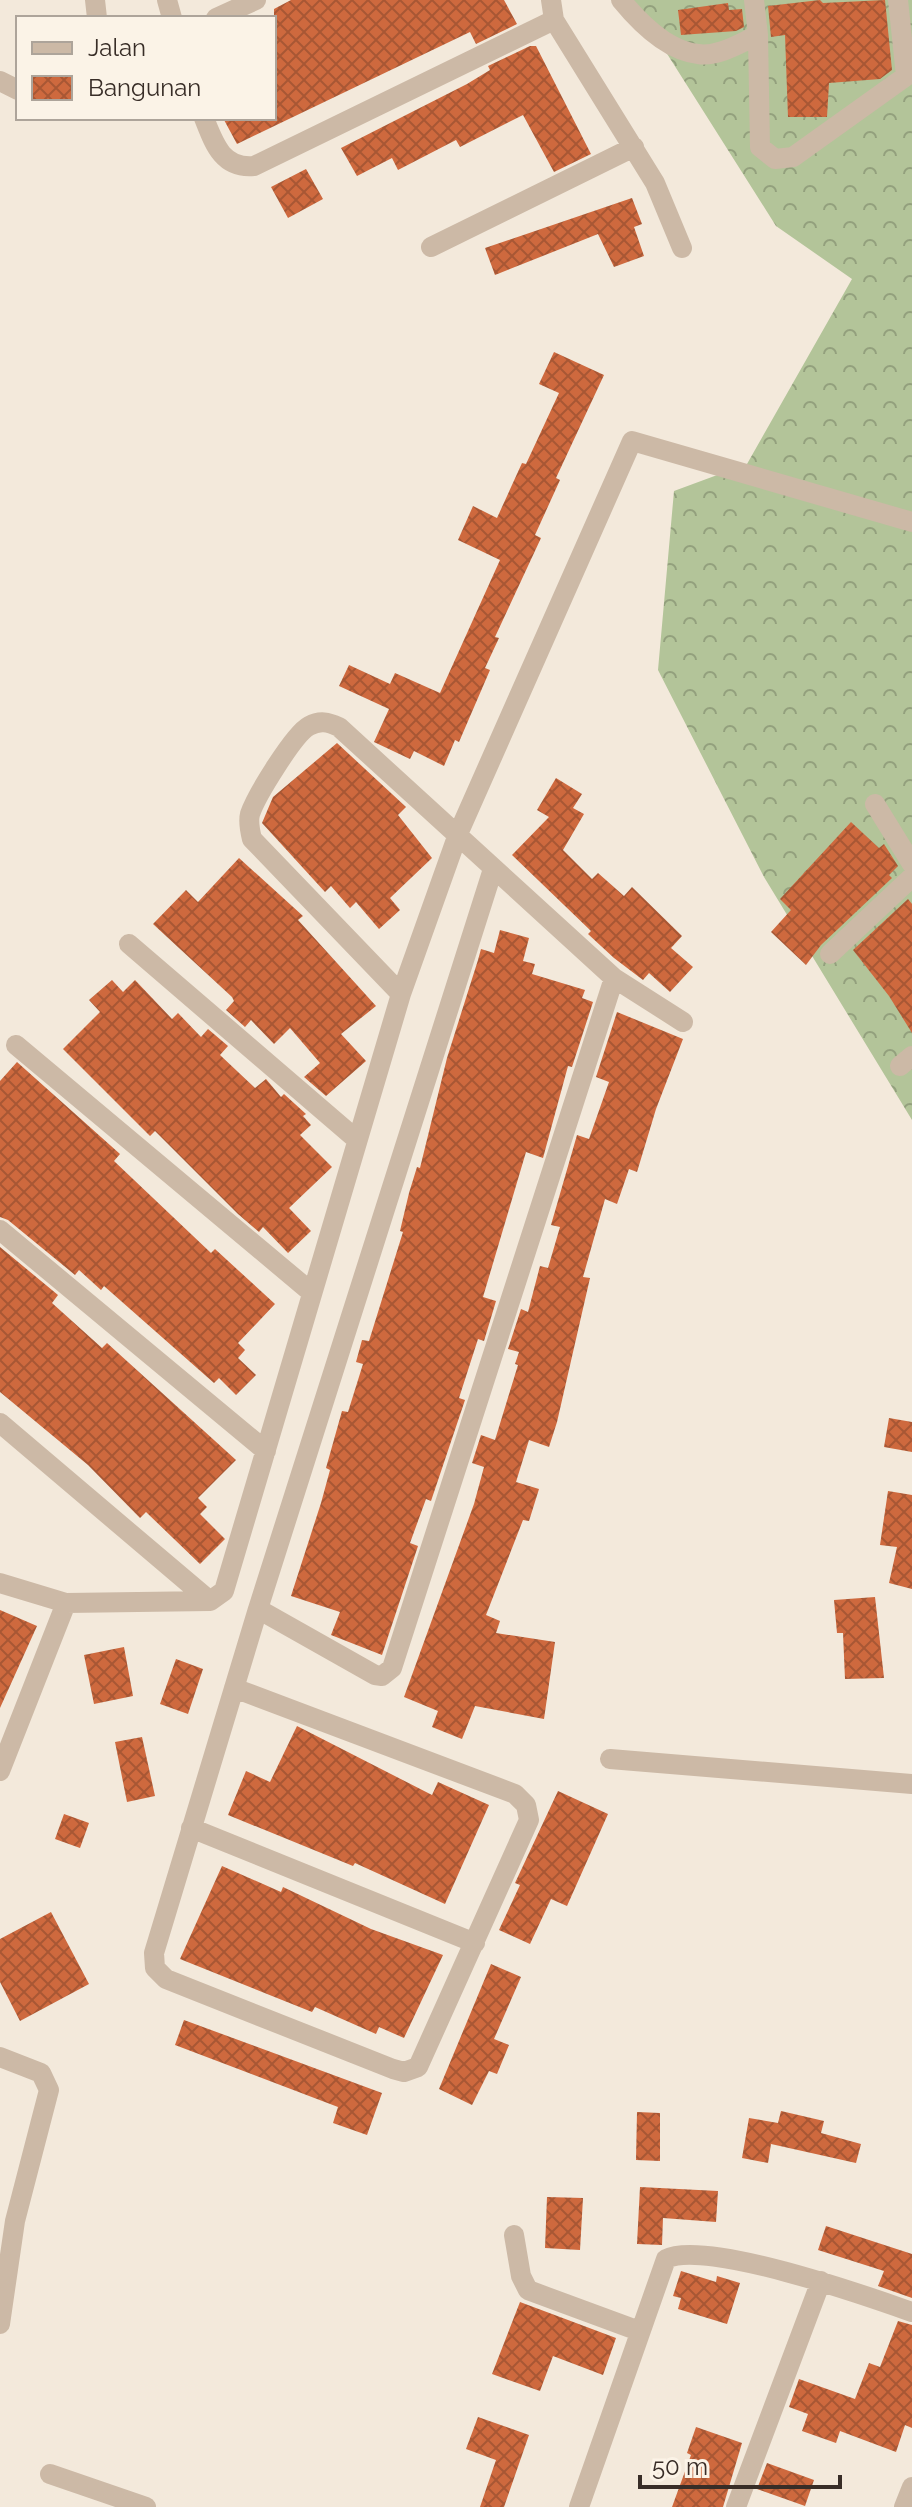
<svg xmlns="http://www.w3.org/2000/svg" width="912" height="2507" font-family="Raleway,sans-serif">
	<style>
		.forest { fill: url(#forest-crowns) }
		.building { fill: url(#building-cross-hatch) }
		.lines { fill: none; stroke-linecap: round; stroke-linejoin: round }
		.minor { stroke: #ccb9a6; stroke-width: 20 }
	</style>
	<defs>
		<pattern id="forest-crowns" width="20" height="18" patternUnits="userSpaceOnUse" patternTransform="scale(2)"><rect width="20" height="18" fill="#b3c499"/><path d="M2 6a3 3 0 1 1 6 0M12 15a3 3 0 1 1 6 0" fill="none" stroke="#93a07d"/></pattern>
		<pattern id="building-cross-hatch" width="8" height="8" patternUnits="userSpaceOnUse" patternTransform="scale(2)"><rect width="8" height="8" fill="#ce693e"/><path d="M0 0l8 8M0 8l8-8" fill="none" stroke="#a85734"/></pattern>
	</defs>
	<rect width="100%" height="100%" fill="#f3e9db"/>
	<path class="forest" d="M 633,0 L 912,0 L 912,1120 L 764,877 L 658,670 L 674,491 L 747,464 L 852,279 L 776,226 Z"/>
	<path class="building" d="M 291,0 L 504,0 L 517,24 L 476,44 L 470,32 L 237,144 L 223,118 L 274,118 L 274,9 Z
		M 820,0 L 823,3 L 885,0 L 892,70 L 880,79 L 829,83 L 827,117 L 788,117 L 785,35 L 771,37 L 768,6 Z
		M 728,3 L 729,10 L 742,9 L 744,27 L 736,31 L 681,35 L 678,10 Z
		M 530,46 L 536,46 L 591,154 L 554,172 L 523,115 L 460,147 L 456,140 L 398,170 L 392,158 L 357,176 L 341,148 L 467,84 L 490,70 L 488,66 Z
		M 306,169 L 323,199 L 288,218 L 271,187 Z
		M 632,198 L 642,224 L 634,227 L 644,256 L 614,267 L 598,234 L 495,275 L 485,248 Z
		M 554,352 L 604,375 L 556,478 L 560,480 L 535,535 L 541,538 L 495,637 L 499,638 L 485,668 L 490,670 L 459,742 L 455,740 L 444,766 L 414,751 L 410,759 L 374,742 L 389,709 L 339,686 L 349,665 L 390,684 L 395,673 L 440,693 L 500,560 L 458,540 L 473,506 L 497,518 L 522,463 L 526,464 L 559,393 L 539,384 Z
		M 337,743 L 406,807 L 398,815 L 432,858 L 390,898 L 400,910 L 379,929 L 356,902 L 350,908 L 331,886 L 325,892 L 262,823 L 273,797 Z
		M 556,778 L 582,794 L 573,808 L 584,814 L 563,850 L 592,879 L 598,873 L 624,896 L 632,887 L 682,936 L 671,948 L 693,967 L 670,992 L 649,973 L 643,980 L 614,958 L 588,934 L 591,931 L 512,855 L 549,817 L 537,810 Z
		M 851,822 L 879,848 L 884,844 L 898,866 L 889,875 L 892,878 L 821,945 L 806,965 L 771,932 L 791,910 L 780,899 Z
		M 239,858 L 303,916 L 298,920 L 376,1006 L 341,1034 L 366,1061 L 326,1096 L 304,1077 L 320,1063 L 290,1028 L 274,1044 L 251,1020 L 245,1027 L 226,1010 L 234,1001 L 232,997 L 153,924 L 186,890 L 198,902 Z
		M 908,899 L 912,904 L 912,1033 L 889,996 L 853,950 Z
		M 500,930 L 529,938 L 523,961 L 535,964 L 532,974 L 585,990 L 582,998 L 593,1002 L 572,1067 L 568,1066 L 543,1158 L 526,1152 L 483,1297 L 496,1301 L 484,1341 L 478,1339 L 459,1398 L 465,1400 L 431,1501 L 426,1499 L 410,1543 L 418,1546 L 382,1655 L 331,1635 L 340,1612 L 291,1596 L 321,1503 L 330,1470 L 326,1468 L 342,1411 L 348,1412 L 363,1364 L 356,1362 L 362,1340 L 369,1341 L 403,1232 L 400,1231 L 409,1193 L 417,1167 L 420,1168 L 447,1058 L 478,960 L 481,949 L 494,953 Z
		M 112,980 L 123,992 L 135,980 L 172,1019 L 178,1013 L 201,1037 L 208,1029 L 228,1046 L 220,1055 L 255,1088 L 266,1079 L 281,1097 L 284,1094 L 306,1114 L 303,1116 L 311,1125 L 300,1135 L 332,1167 L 289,1208 L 311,1231 L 288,1253 L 263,1227 L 259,1232 L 238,1214 L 155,1131 L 150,1136 L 63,1049 L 100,1012 L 89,1000 Z
		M 617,1012 L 683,1039 L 656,1109 L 637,1172 L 629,1169 L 617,1204 L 605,1199 L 583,1277 L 590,1278 L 557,1422 L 549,1447 L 529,1440 L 516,1482 L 539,1489 L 529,1521 L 523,1520 L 486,1615 L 500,1621 L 496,1633 L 555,1642 L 544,1719 L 475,1706 L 462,1739 L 432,1727 L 438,1711 L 404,1697 L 474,1504 L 484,1467 L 472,1463 L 481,1435 L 495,1440 L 518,1365 L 515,1364 L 519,1352 L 508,1349 L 521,1309 L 528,1312 L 540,1266 L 548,1268 L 560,1227 L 551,1225 L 577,1135 L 589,1139 L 609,1082 L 596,1077 Z
		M 17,1062 L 120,1154 L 114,1161 L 211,1253 L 215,1249 L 275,1304 L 238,1343 L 245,1350 L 238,1358 L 256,1375 L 236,1395 L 219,1378 L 214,1383 L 104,1286 L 101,1290 L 79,1270 L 75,1275 L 8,1220 L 0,1217 L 0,1081 Z
		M 0,1247 L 58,1295 L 52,1303 L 102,1348 L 107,1343 L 236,1460 L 198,1498 L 207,1507 L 200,1514 L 225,1539 L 200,1564 L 146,1512 L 140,1518 L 88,1465 L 0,1392 Z
		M 889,1418 L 912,1422 L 912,1452 L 884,1447 Z
		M 888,1491 L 912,1495 L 912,1589 L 889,1583 L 897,1547 L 880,1545 Z
		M 875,1597 L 884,1678 L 845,1679 L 843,1633 L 837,1633 L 834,1600 Z
		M 0,1610 L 37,1626 L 0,1708 Z
		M 124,1647 L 133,1696 L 94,1704 L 84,1655 Z
		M 176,1659 L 203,1669 L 188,1714 L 160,1704 Z
		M 297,1726 L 432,1795 L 438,1782 L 489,1805 L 445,1904 L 355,1863 L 353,1866 L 228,1815 L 246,1771 L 270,1782 Z
		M 142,1737 L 155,1796 L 127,1802 L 115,1742 Z
		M 558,1791 L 608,1814 L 567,1906 L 551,1899 L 530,1944 L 499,1930 L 520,1885 L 515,1883 Z
		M 64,1814 L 89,1823 L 80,1848 L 55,1839 Z
		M 222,1866 L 281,1892 L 283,1887 L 371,1929 L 443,1955 L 404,2038 L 379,2027 L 376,2034 L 315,2007 L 312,2012 L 180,1959 Z
		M 51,1912 L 89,1984 L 20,2021 L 0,1982 L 0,1939 Z
		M 491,1964 L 521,1977 L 494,2039 L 509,2045 L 497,2074 L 489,2071 L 472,2105 L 439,2089 Z
		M 184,2020 L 382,2093 L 367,2135 L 333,2123 L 338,2107 L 175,2045 Z
		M 781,2111 L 824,2121 L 821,2133 L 861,2144 L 856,2163 L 771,2144 L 768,2163 L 742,2158 L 749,2118 L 778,2123 Z
		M 637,2112 L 660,2113 L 660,2161 L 636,2160 Z
		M 640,2187 L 718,2191 L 716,2222 L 663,2218 L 662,2245 L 637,2244 Z
		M 547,2197 L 583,2198 L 580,2250 L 545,2248 Z
		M 826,2226 L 912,2254 L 912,2298 L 878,2286 L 884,2271 L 818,2250 Z
		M 681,2271 L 716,2282 L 717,2276 L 740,2283 L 727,2324 L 678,2309 L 681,2298 L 673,2296 Z
		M 520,2302 L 616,2338 L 603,2375 L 553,2356 L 540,2391 L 492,2374 Z
		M 898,2321 L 912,2325 L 912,2428 L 905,2425 L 896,2452 L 840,2431 L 836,2443 L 802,2431 L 808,2414 L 789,2407 L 799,2379 L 855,2399 L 869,2363 L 880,2367 Z
		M 478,2417 L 529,2435 L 504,2507 L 480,2507 L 496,2460 L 466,2449 Z
		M 696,2427 L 742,2443 L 723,2507 L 672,2507 L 691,2455 L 687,2453 Z
		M 767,2463 L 814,2480 L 805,2506 L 757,2489 Z"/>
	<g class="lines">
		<path class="minor" d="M 95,0 L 97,18
			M 167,0 L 172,18
			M 551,0 L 554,20 L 655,183 L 682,248
			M 621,0 C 639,22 668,51 698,54 C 719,57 740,43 758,35
			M 754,0 L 758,35 L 760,147 L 775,159 L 793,157 L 912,72
			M 898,0 L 906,76
			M 216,18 L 256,0
			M 0,81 L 18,90
			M 204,118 C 214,143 222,169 254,166 L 554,20
			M 431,247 L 634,147
			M 875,804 L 912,864
			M 493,869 L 258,1609 L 375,1675 L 382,1676 L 392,1668 L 614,978
			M 129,944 L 356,1139
			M 830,954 L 912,877
			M 401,994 L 252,839 C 250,831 248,822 250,814 C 256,796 294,734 309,726 C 320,720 328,722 339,727 L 614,978 L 683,1022
			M 16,1045 L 311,1292
			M 900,1066 L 912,1056
			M 0,1230 L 266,1451
			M 0,1423 L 210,1601
			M 0,1583 L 66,1603 L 210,1601 L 224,1591 L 401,994 L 458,834 L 632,441 L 912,522
			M 234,1688 L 515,1794 L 526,1805 L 529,1820 L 418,2067 L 404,2072 L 393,2069 L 166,1979 L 155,1968 L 154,1953 L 258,1609
			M 610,1759 L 912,1784
			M 0,1771 L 66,1603
			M 191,1828 L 475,1943
			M 0,2057 L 41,2073 L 49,2090 L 15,2221 L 0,2324
			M 514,2235 L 521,2276 L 528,2290 L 639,2331
			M 50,2474 L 146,2507
			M 579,2507 L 666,2259 C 704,2239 867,2296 912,2312
			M 736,2507 L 821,2281
			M 904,2507 L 912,2487"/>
	</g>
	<rect x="16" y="16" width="260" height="104" fill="#fbf3e7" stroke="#ada49a" stroke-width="2"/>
	<rect x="32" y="42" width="40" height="12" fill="#ccb9a6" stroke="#ada49a" stroke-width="2"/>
	<text x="88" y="56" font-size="24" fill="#382d27">Jalan</text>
	<rect x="32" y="76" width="40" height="24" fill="url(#building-cross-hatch)" stroke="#ada49a" stroke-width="2"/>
	<text x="88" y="96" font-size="24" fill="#382d27">Bangunan</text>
	<path d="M640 2475v12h200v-12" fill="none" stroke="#382d27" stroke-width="4"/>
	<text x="652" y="2475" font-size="24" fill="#382d27" stroke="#fbf3e7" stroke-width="6" paint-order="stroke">50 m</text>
</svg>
